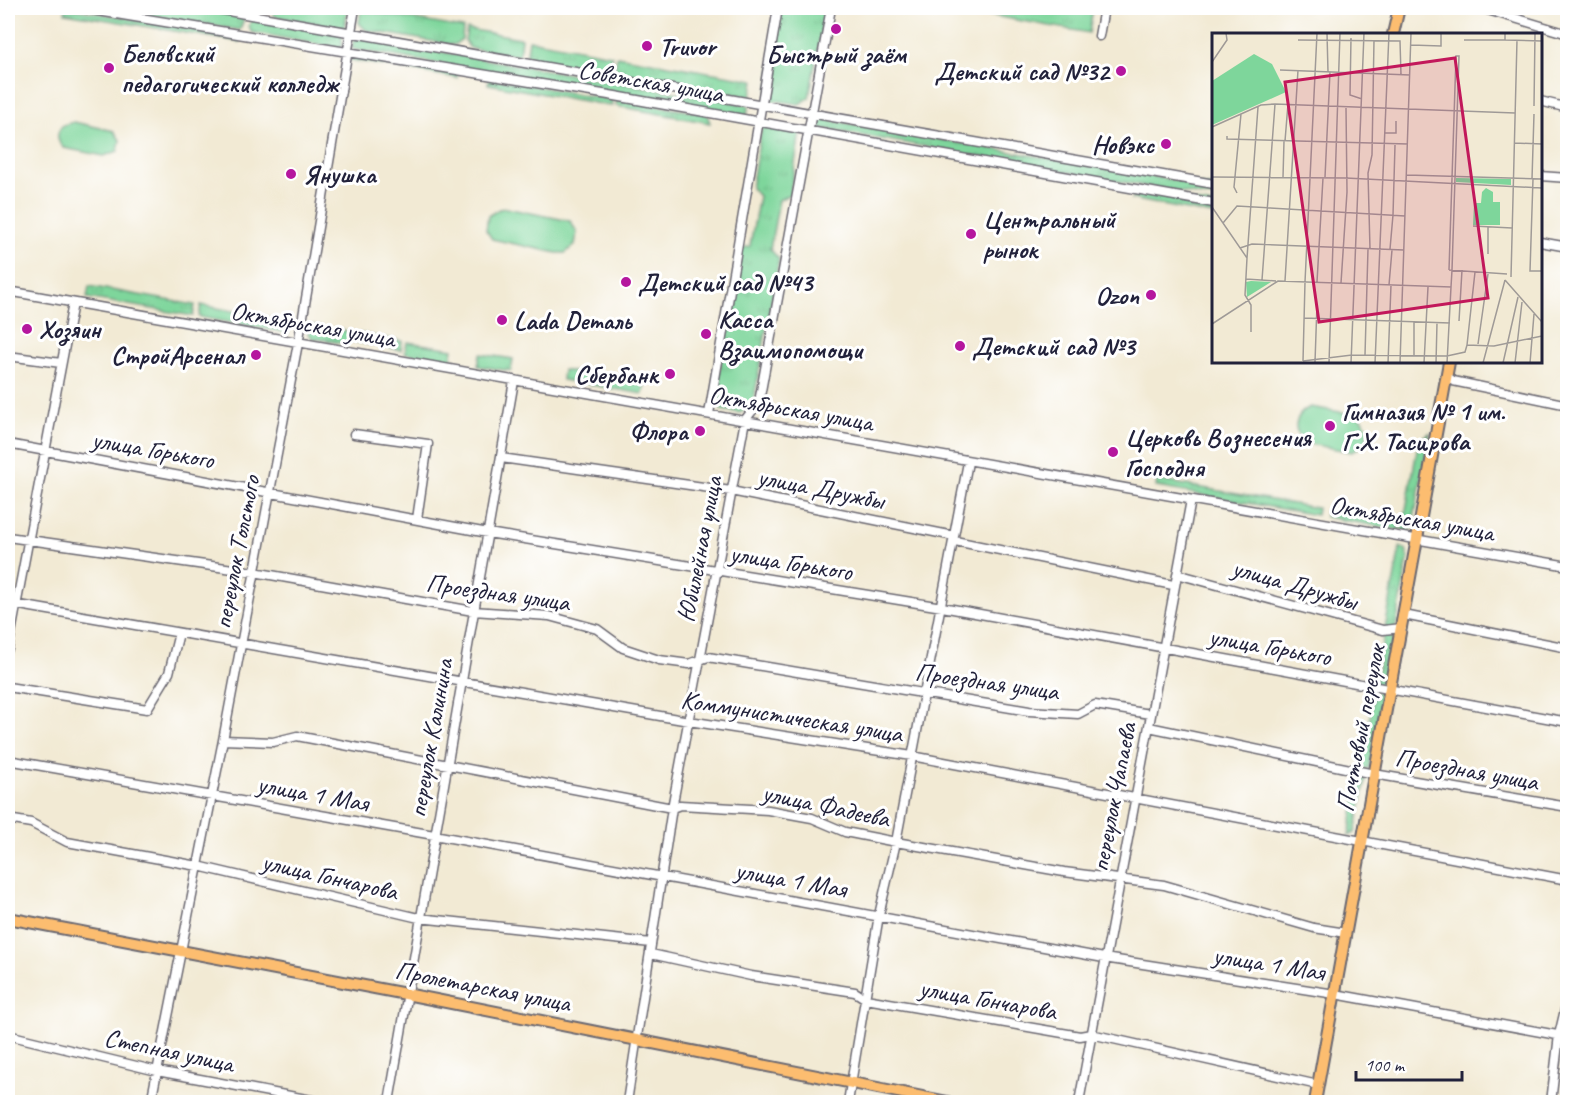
<svg xmlns="http://www.w3.org/2000/svg" width="1575" height="1110" font-family="Caveat,sans-serif">
	<style>
		.grass { fill: url(#grass-tufts); stroke: #507c6b; stroke-width: 1.5 }
		.pitch { fill: #7ed69b; stroke: #507c6b; stroke-width: 1.5 }
		.lines { fill: none; stroke-linecap: round; stroke-linejoin: round }
		.minor-casing { stroke: #6b6871; stroke-width: 11 }
		.major-casing { stroke: #6b6871; stroke-width: 14 }
		.minor { stroke: #fff; stroke-width: 8 }
		.major { stroke: #fcbd6f; stroke-width: 10 }
		.poi-dot { fill: #b5179e; stroke: #fff; stroke-width: 2 }
		.labels { text-anchor: middle; stroke-width: 6; stroke-linejoin: round; paint-order: stroke }
		.poi-label { font-size: 26px; font-weight: bold; fill: #22223b; stroke: #fff; text-anchor: start }
		.street-label { font-size: 26px; fill: #22223b; stroke: #fff }
		.inset-road { fill: none; stroke: #9f9a97; stroke-width: 1.5 }
		.view { fill: #c2185b; fill-opacity: 0.15; stroke: #c2185b; stroke-width: 3 }
		.inset-edge { fill: none; stroke: #22223b; stroke-width: 3 }
	</style>
	<defs>
		<pattern id="grass-tufts" width="24" height="20" patternUnits="userSpaceOnUse" patternTransform="scale(1.5)"><rect width="24" height="20" fill="#7ed69b"/><path d="M3 7l-1-3M5 7V3M7 7l1-3M15 17l-1-3M17 17v-4M19 17l1-3" fill="none" stroke="#6db786"/></pattern>
	</defs>
	<rect width="100%" height="100%" fill="#fff"/>
	<filter id="ink" filterUnits="userSpaceOnUse"><feTurbulence type="fractalNoise" baseFrequency=".0167" numOctaves="2"/><feDisplacementMap in="SourceGraphic" scale="12" xChannelSelector="R" yChannelSelector="G"/><feConvolveMatrix kernelMatrix="1 2 1 2 8 2 1 2 1" color-interpolation-filters="sRGB"/></filter>
	<filter id="wash" filterUnits="userSpaceOnUse"><feTurbulence type="fractalNoise" baseFrequency=".008" numOctaves="4" result="noise"/><feDisplacementMap in="SourceGraphic" scale="24" xChannelSelector="R" yChannelSelector="G"/><feGaussianBlur stdDeviation="1.35" result="paint"/><feColorMatrix in="noise" values="0 0 0 0 0 0 0 0 0 0 0 0 0 0 0 0 0 1.4 0 .05"/><feComposite in="paint" operator="in"/></filter>
	<g filter="url(#wash)">
		<rect width="100%" height="100%" fill="#f2ead4"/>
		<path class="grass" d="M 66,8 L 241,37 L 240,42 L 65,13 Z
			M 104,8 L 193,8 L 243,16 L 244,19 L 240,30 Z
			M 273,8 L 342,8 L 348,9 L 344,28 L 273,16 Z
			M 781,8 L 825,8 L 809,98 L 799,104 L 771,100 L 767,95 Z
			M 949,8 L 1093,8 L 1089,33 Z
			M 361,10 L 463,28 L 462,39 L 454,45 L 366,30 L 359,23 Z
			M 253,18 L 342,34 L 342,46 L 339,48 L 251,32 L 249,25 Z
			M 467,29 L 521,38 L 519,56 L 470,48 L 465,41 Z
			M 360,38 L 749,105 L 747,116 L 352,49 L 353,41 Z
			M 529,40 L 612,55 L 609,68 L 600,71 L 526,58 Z
			M 352,56 L 458,72 L 457,78 L 350,60 Z
			M 617,56 L 754,80 L 751,97 L 619,74 L 615,67 Z
			M 489,78 L 612,100 L 612,106 L 488,84 Z
			M 617,100 L 707,114 L 710,123 L 616,106 Z
			M 822,119 L 1213,187 L 1213,198 L 820,128 Z
			M 762,126 L 800,132 L 790,194 L 779,200 L 770,249 L 779,259 L 753,404 L 740,413 L 721,410 L 715,399 L 740,249 L 750,246 L 759,196 L 751,188 Z
			M 1138,191 L 1213,205 L 1213,215 L 1132,199 Z
			M 89,286 L 195,305 L 193,316 L 87,298 Z
			M 201,305 L 292,322 L 288,333 L 199,317 Z
			M 307,324 L 402,341 L 401,350 L 351,341 L 346,344 L 312,338 L 307,331 Z
			M 407,342 L 453,349 L 451,361 L 405,353 Z
			M 480,354 L 513,359 L 511,371 L 478,366 Z
			M 563,370 L 645,384 L 643,394 L 562,380 Z
			M 1430,433 L 1412,529 L 1402,531 L 1419,439 Z
			M 1157,480 L 1317,508 L 1316,515 L 1156,487 Z
			M 1326,510 L 1400,524 L 1399,530 L 1325,517 Z
			M 1400,547 L 1406,550 L 1408,559 L 1386,681 L 1383,684 L 1375,684 Z
			M 1378,692 L 1381,696 L 1369,768 L 1361,769 L 1374,693 Z
			M 1360,774 L 1367,775 L 1355,833 L 1349,836 Z"/>
		<path class="pitch" d="M 74,122 L 114,131 L 120,140 L 118,151 L 104,156 L 64,148 C 56,141 56,132 63,125 Z
			M 506,208 L 570,221 L 577,232 L 575,245 L 565,253 L 557,253 L 492,239 L 486,230 L 488,216 L 499,209 Z
			M 1310,407 L 1358,415 L 1368,427 L 1366,443 L 1352,452 L 1305,443 C 1291,431 1294,415 1310,407 Z"/>
	</g>
	<g filter="url(#ink)">
		<g class="lines">
			<g class="minor-casing">
				<path id="minor" d="M 80,8 L 615,96 L 1214,203
					M 211,8 L 1214,184
					M 1481,8 L 1568,34
					M 1099,36 L 1104,8
					M 1540,101 L 1568,108
					M 1540,176 L 1568,178
					M 1540,242 L 1568,247
					M 8,291 L 1568,566
					M 8,356 L 61,363
					M 1447,376 L 1453,381 L 1568,405
					M 709,414 L 778,8
					M 354,434 L 428,444 L 417,519
					M 8,444 L 488,533 L 942,607 L 1568,722
					M 501,458 L 731,491 L 954,536
					M 8,537 L 254,572 L 473,611 L 549,616 L 597,629 L 623,648 L 659,660 L 689,664 L 708,657 L 1029,711 L 1078,714 L 1095,705 L 1150,714
					M 955,541 L 1173,585
					M 1177,574 L 1383,630 L 1402,628
					M 8,603 L 689,721 L 912,756 L 1568,880
					M 1404,615 L 1568,648
					M 8,649 L 73,303
					M 8,687 L 147,709 L 169,673 L 179,633
					M 1149,727 L 1374,774 L 1568,807
					M 223,740 L 273,742 L 297,736 L 672,808 L 680,805 L 768,810 L 812,818 L 845,832 L 896,842 L 1064,872 L 1164,885 L 1314,928 L 1346,933
					M 8,760 L 434,835 L 1104,958 L 1335,994 L 1568,1037
					M 8,819 L 31,823 L 67,842 L 198,866 L 419,918 L 651,943
					M 651,954 L 751,976 L 855,992 L 866,999 L 1080,1036 L 1091,1034 L 1318,1085
					M 8,1035 L 157,1071 L 322,1102
					M 151,1102 L 223,740 L 302,322 L 355,8
					M 389,1102 L 514,381
					M 627,1102 L 672,808 L 743,431 L 745,420 L 759,402 L 831,8
					M 848,1102 L 879,915 L 896,842 L 968,462
					M 1079,1102 L 1191,500
					M 1551,1102 L 1559,1035 L 1568,997"/>
			</g>
			<g class="major-casing">
				<path id="major" d="M 1393,34 L 1399,8
					M 8,918 L 406,994 L 948,1102
					M 1315,1102 L 1449,362"/>
			</g>
			<use href="#minor" class="minor"/>
			<use href="#major" class="major"/>
		</g>
	</g>
	<g class="poi-dot">
		<circle cx="836" cy="29" r="6"/>
		<circle cx="647" cy="46" r="6"/>
		<circle cx="109" cy="68" r="6"/>
		<circle cx="1121" cy="71" r="6"/>
		<circle cx="1166" cy="144" r="6"/>
		<circle cx="291" cy="174" r="6"/>
		<circle cx="971" cy="234" r="6"/>
		<circle cx="626" cy="282" r="6"/>
		<circle cx="1151" cy="295" r="6"/>
		<circle cx="502" cy="320" r="6"/>
		<circle cx="27" cy="329" r="6"/>
		<circle cx="706" cy="334" r="6"/>
		<circle cx="960" cy="346" r="6"/>
		<circle cx="256" cy="355" r="6"/>
		<circle cx="670" cy="374" r="6"/>
		<circle cx="1330" cy="426" r="6"/>
		<circle cx="700" cy="431" r="6"/>
		<circle cx="1113" cy="452" r="6"/>
	</g>
	<g class="labels">
		<g class="poi-label">
			<text x="659" y="55">Truvor</text>
			<text x="121" y="62">Беловский<tspan x="121" dy="30">педагогический колледж</tspan></text>
			<text x="836" y="63" text-anchor="middle">Быстрый заём</text>
			<text x="1109" y="80" text-anchor="end">Детский сад №32</text>
			<text x="1154" y="153" text-anchor="end">Новэкс</text>
			<text x="303" y="183">Янушка</text>
			<text x="983" y="228">Центральный<tspan x="983" dy="30">рынок</tspan></text>
			<text x="638" y="291">Детский сад №43</text>
			<text x="1139" y="304" text-anchor="end">Ozon</text>
			<text x="718" y="328">Касса<tspan x="718" dy="30">Взаимопомощи</tspan></text>
			<text x="514" y="329">Lada Dеталь</text>
			<text x="39" y="338">Хозяин</text>
			<text x="972" y="355">Детский сад №3</text>
			<text x="244" y="364" text-anchor="end">СтройАрсенал</text>
			<text x="658" y="383" text-anchor="end">Сбербанк</text>
			<text x="1342" y="420">Гимназия № 1 им.<tspan x="1342" dy="30">Г.Х. Тасирова</tspan></text>
			<text x="688" y="440" text-anchor="end">Флора</text>
			<text x="1125" y="446">Церковь Вознесения<tspan x="1125" dy="30">Господня</tspan></text>
		</g>
		<g class="street-label">
			<text transform="translate(651 81) rotate(10)" y="9">Советская улица</text>
			<text transform="translate(313 324) rotate(10)" y="9">Октябрьская улица</text>
			<text transform="translate(791 408) rotate(10)" y="9">Октябрьская улица</text>
			<text transform="translate(153 449) rotate(10)" y="9">улица Горького</text>
			<text transform="translate(821 488) rotate(11)" y="9">улица Дружбы</text>
			<text transform="translate(1412 518) rotate(10)" y="9">Октябрьская улица</text>
			<text transform="translate(699 549) rotate(-79)" y="9">Юбилейная улица</text>
			<text transform="translate(236 552) rotate(-79)" y="9">переулок Толстого</text>
			<text transform="translate(791 562) rotate(9)" y="9">улица Горького</text>
			<text transform="translate(1295 584) rotate(16)" y="9">улица Дружбы</text>
			<text transform="translate(498 592) rotate(8)" y="9">Проездная улица</text>
			<text transform="translate(1270 646) rotate(10)" y="9">улица Горького</text>
			<text transform="translate(987 681) rotate(8)" y="9">Проездная улица</text>
			<text transform="translate(792 716) rotate(9)" y="9">Коммунистическая улица</text>
			<text transform="translate(1360 728) rotate(-79)" y="9">Почтовый переулок</text>
			<text transform="translate(430 738) rotate(-80)" y="9">переулок Калинина</text>
			<text transform="translate(1467 769) rotate(10)" y="9">Проездная улица</text>
			<text transform="translate(313 793) rotate(10)" y="9">улица 1 Мая</text>
			<text transform="translate(1113 797) rotate(-79)" y="9">переулок Чапаева</text>
			<text transform="translate(826 805) rotate(12)" y="9">улица Фадеева</text>
			<text transform="translate(330 876) rotate(13)" y="9">улица Гончарова</text>
			<text transform="translate(791 879) rotate(10)" y="9">улица 1 Мая</text>
			<text transform="translate(1269 963) rotate(9)" y="9">улица 1 Мая</text>
			<text transform="translate(483 986) rotate(11)" y="9">Пролетарская улица</text>
			<text transform="translate(988 999) rotate(10)" y="9">улица Гончарова</text>
			<text transform="translate(169 1050) rotate(12)" y="9">Степная улица</text>
		</g>
	</g>
	<g transform="translate(1212 33)">
		<rect width="330" height="330" fill="#f2ead4"/>
		<path d="M 244,145 L 299,146 L 299,152 L 244,149 ZM 274,155 L 281,159 L 281,169 L 288,169 L 288,192 L 261,192 L 262,170 L 269,170 L 270,159 ZM 34,249 L 39,248 L 59,249 L 35,264 Z" fill="#7ed69b"/>
		<path d="M 42,21 L 60,31 L 74,59 L 0,92 L 0,48 Z" fill="#7ed69b"/>
		<path class="inset-road" d="M 115,0 L 116,39M 293,0 L 293,7 L 330,8M 139,5 L 138,62 L 150,66M 86,7 L 188,8 L 189,42M 252,7 L 293,7M 199,12 L 229,13 L 229,0 L 213,0M 0,29 L 15,7 L 14,0M 68,37 L 198,42M 322,73 L 323,0M 0,94 L 49,72 L 63,71 L 303,80M 172,100 L 184,100 L 184,88M 15,103 L 15,106 L 196,111M 73,108 L 76,71M 302,110 L 330,111M 195,142 L 330,146M 0,144 L 134,145 L 330,155M 71,144 L 72,108M 113,144 L 118,39M 320,146 L 322,81M 321,146 L 318,238 L 330,238M 25,160 L 22,154 L 29,81M 0,174 L 35,225 L 33,262 L 39,272 L 39,299M 181,182 L 183,112M 11,190 L 25,173 L 193,183M 261,193 L 300,195M 28,215 L 40,211 L 192,217M 158,216 L 156,140 L 160,122 L 162,7M 178,216 L 181,182M 276,221 L 276,194M 35,225 L 46,74M 237,237 L 244,23 L 247,23 L 240,237M 237,237 L 295,241M 299,244 L 305,7M 34,246 L 64,248M 50,247 L 63,71M 293,247 L 330,289M 73,248 L 86,37M 93,249 L 105,0M 105,249 L 111,145M 129,250 L 135,159 L 134,75M 177,252 L 180,217M 92,285 L 238,290M 247,288 L 250,237M 0,291 L 66,248 L 239,254 L 240,237M 266,311 L 276,241M 255,312 L 263,239M 153,322 L 156,216M 202,323 L 202,289M 91,328 L 140,322 L 235,323 L 253,319 L 255,312 L 282,313 L 330,303M 91,328 L 93,249M 103,329 L 105,271M 117,330 L 128,0M 139,330 L 152,0M 163,330 L 177,0M 176,330 L 179,252M 188,330 L 199,0M 212,330 L 216,254M 224,330 L 225,290M 235,330 L 239,254M 271,330 L 293,247M 291,330 L 306,264M 303,330 L 310,269M 318,330 L 322,281"/>
		<path class="view" d="M 243,25 L 276,265 L 107,289 L 73,49 Z"/>
		<rect width="330" height="330" class="inset-edge"/>
	</g>
	<rect width="1575" height="1110" fill="none" stroke="#fff" stroke-width="30"/>
	<path d="M1356 1071v9h106v-9" fill="none" stroke="#22223b" stroke-width="3"/>
	<text x="1365" y="1071" font-size="18" fill="#22223b" stroke="#ffffff" stroke-width="4.5" paint-order="stroke">100 m</text>
</svg>
